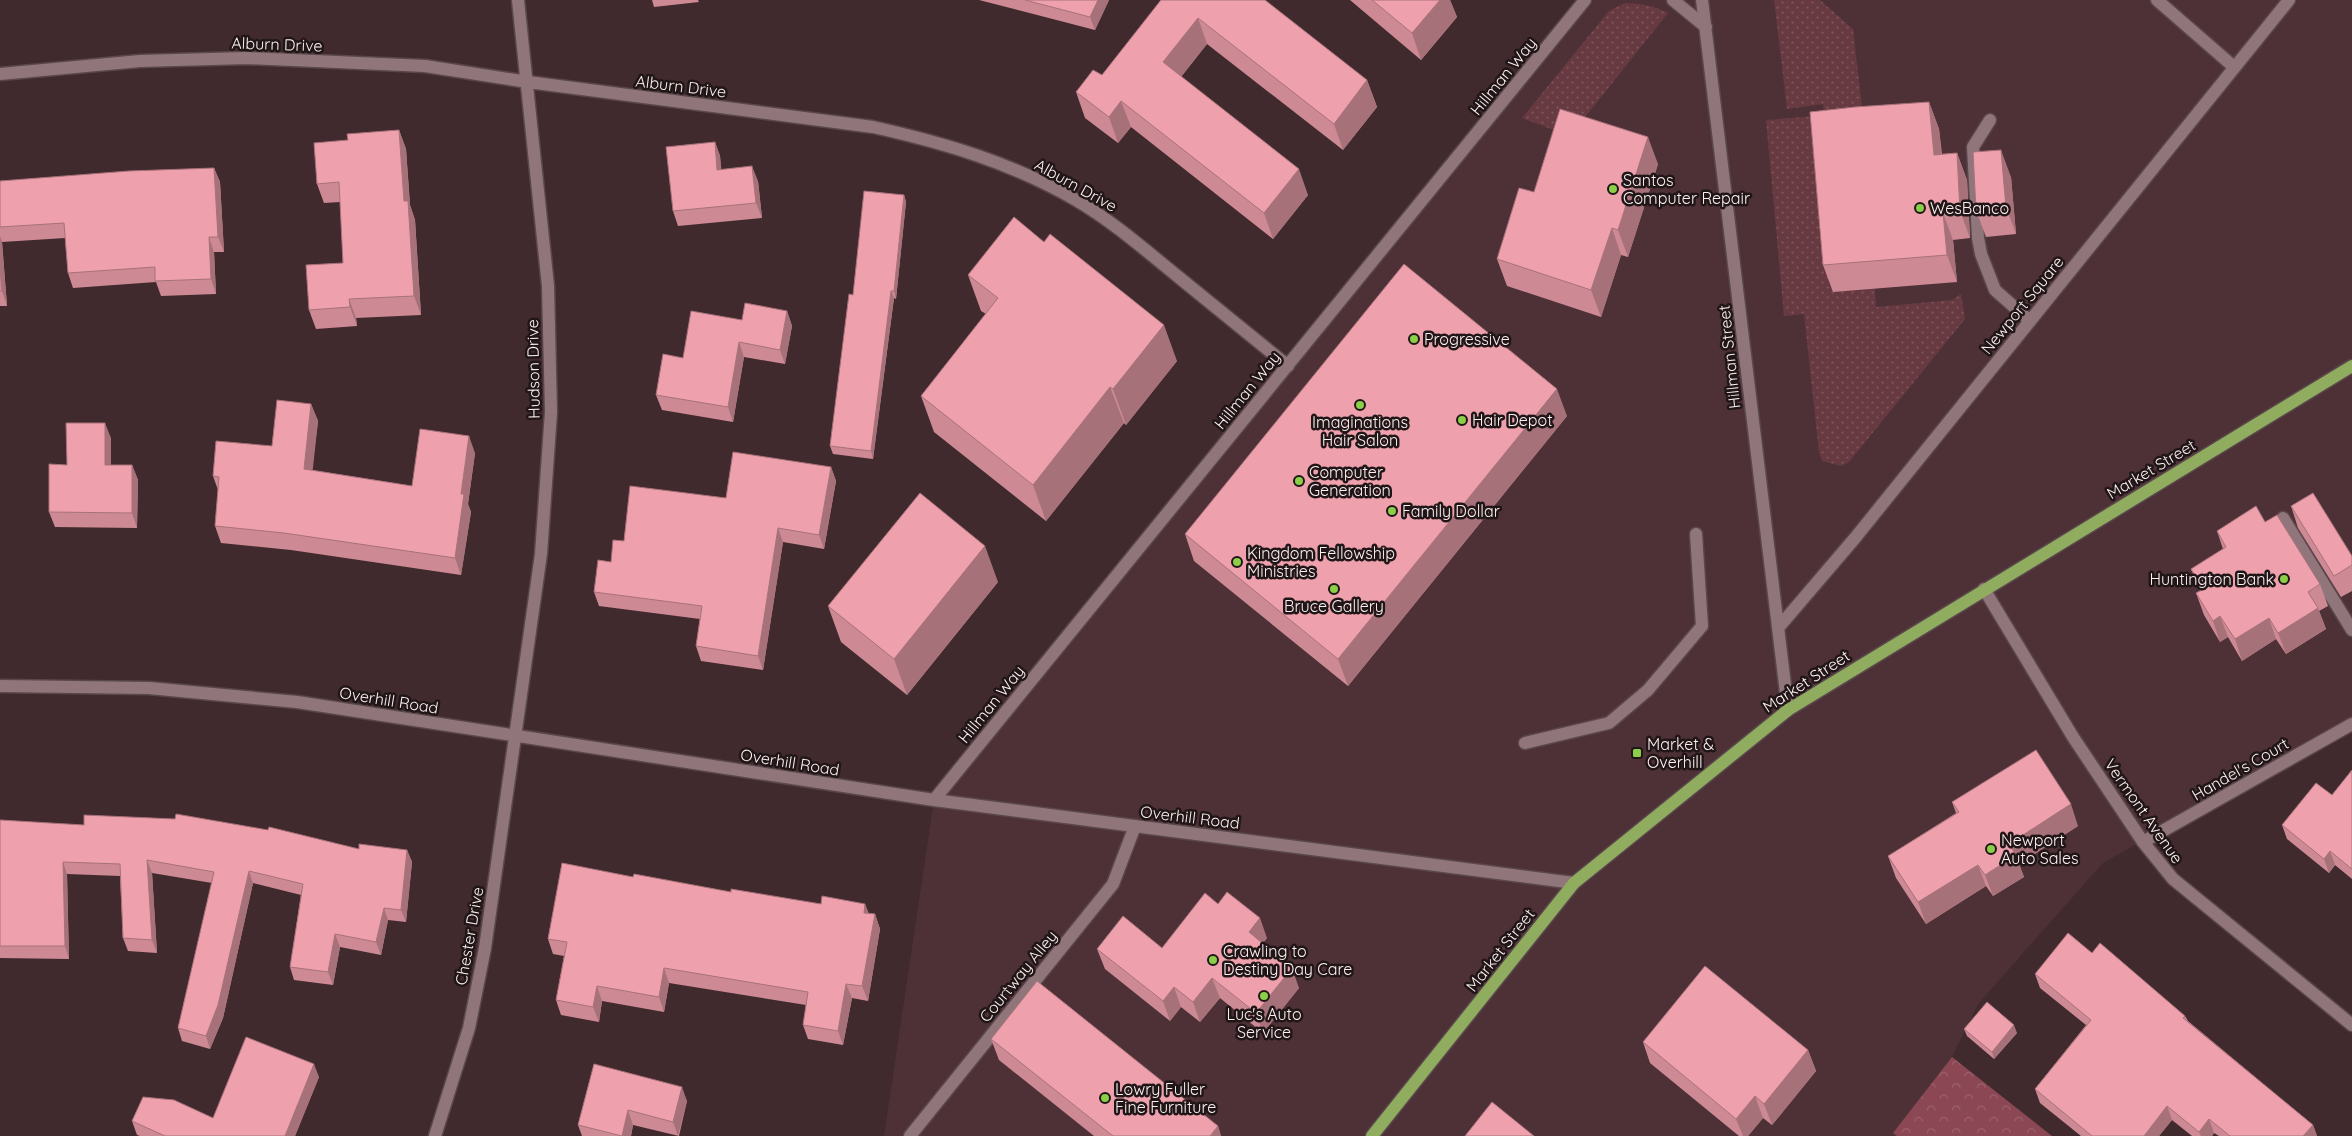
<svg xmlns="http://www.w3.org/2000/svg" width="2352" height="1136" font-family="Quicksand,sans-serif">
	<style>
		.built { fill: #4e3136 }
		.grass { fill: url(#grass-dots) }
		.forest { fill: url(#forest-crowns) }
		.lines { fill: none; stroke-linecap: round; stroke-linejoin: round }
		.lane-casing { stroke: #5a474b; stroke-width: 15 }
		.street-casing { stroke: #5a474b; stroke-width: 15 }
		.primary-casing { stroke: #5a474b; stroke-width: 15 }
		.lane { stroke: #90767a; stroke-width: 12 }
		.street { stroke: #90767a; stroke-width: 12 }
		.primary { stroke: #8fac5f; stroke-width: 12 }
		.wall { fill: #cd8a95 }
		.shaded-wall { fill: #a77179 }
		.building { fill: #eea1ad; stroke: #a77179 }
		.poi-dot { fill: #8bce47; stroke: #201617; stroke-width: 2 }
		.labels { text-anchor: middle; stroke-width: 5; stroke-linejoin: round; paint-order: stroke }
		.street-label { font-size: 16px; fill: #fef0f1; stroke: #201617 }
		.poi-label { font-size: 16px; fill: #fef0f1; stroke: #201617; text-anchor: start }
	</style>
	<defs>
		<pattern id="grass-dots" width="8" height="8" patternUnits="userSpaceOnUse" patternTransform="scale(1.25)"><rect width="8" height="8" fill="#673941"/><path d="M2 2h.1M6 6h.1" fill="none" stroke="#7e565d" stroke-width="1.8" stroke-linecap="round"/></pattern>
		<pattern id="forest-crowns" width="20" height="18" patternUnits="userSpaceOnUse" patternTransform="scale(1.25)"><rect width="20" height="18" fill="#8b4754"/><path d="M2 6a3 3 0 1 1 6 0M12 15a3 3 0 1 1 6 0" fill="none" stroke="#9c626d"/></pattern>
	</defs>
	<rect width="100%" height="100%" fill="#402a2d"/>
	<path class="built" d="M 1585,0 L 2352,0 L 2352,724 L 2103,863 L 1978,1004 L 1952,1057 L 2052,1136 L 884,1136 L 934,800 Z"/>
	<path class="grass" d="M 1774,0 L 1820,0 L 1853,29 L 1865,134 L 1826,138 L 1823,104 L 1787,109 Z
		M 1625,3 C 1641,4 1653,5 1668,13 L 1570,136 L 1522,118 L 1609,11 Z
		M 1817,116 L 1875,288 L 1876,307 L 1952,300 L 1961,294 L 1965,319 L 1849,462 L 1841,466 L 1822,461 L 1819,452 L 1804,314 L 1784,316 L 1766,120 Z"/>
	<path class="forest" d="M 1952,1057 L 2052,1136 L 1897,1136 L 1893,1133 Z"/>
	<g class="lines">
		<g class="lane-casing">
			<path id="lane" d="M 2157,0 L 2234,67
				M 1990,120 L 1973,147 L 1978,238 L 1981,254 L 1995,290 L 2030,321
				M 2283,518 L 2352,630
				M 1525,743 L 1609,723 L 1648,690 L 1702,626 L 1696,534
				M 2143,842 L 2352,724
				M 910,1136 L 1113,884 L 1135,826"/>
		</g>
		<g class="street-casing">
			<path id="street" d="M 1673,0 L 1706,27
				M 1702,0 L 1788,710
				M 0,74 L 140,61 L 247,58 L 425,66 L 528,82 L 873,127 C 945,143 1012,163 1076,200 C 1112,221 1144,249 1176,275 C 1214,306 1251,336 1288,366
				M 1984,589 L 2073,737 L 2143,842 L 2173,879 L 2352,1025
				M 1778,628 L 1855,538 L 2289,0
				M 0,686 L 149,688 L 297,702 L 934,800 L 1574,883
				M 934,800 L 1585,0
				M 435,1136 L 469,1028 L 485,948 L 541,554 L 551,412 L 548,286 L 518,0"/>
		</g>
		<g class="primary-casing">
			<path id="primary" d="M 1372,1136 L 1574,883 L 1788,710 L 2352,366"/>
		</g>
		<use href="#lane" class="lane"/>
		<use href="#street" class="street"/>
		<use href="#primary" class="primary"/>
	</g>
	<path class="wall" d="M 652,0 L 698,0 L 699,2 L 654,7 Z
		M 979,0 L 1109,0 L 1095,30 Z
		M 1161,0 L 1367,80 L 1377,107 L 1343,150 L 1207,44 L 1181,77 L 1308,195 L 1273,239 L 1131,127 L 1118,143 L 1085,118 L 1076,92 L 1102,75 Z
		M 1350,0 L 1450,0 L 1457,17 L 1421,60 Z
		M 1929,102 L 1939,129 L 1942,154 L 1957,153 L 1967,180 L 1970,238 L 1953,240 L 1957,282 L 1833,292 L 1823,265 Z
		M 399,130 L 406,149 L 410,205 L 415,220 L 421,315 L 356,318 L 357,326 L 316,329 L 309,310 L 343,263 L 340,202 L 324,203 L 317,184 L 348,140 Z
		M 715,142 L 720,156 L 721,169 L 758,181 L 762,218 L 678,226 L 673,211 Z
		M 1658,164 L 1628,257 L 1621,255 L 1601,317 L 1507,286 L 1497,259 L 1534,192 Z
		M 214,168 L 220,182 L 224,252 L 214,252 L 216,294 L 161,296 L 156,282 L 73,288 L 68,273 L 65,238 L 2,242 L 7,306 L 0,306 L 0,181 Z
		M 2011,177 L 2016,234 L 1986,237 L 1976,210 Z
		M 904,195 L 906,202 L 896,299 L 894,298 L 873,459 L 833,454 L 830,446 Z
		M 968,275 L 1177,361 L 1126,425 L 1124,423 L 1046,521 L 934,432 L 921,396 L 986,314 L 981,311 Z
		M 787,311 L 792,326 L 785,364 L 744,357 L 733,422 L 662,410 L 656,395 L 742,320 Z
		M 311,404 L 318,421 L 312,470 L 412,486 L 475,453 L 468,504 L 471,512 L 461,575 L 291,550 L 221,543 L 215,526 L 218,490 L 213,476 L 272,446 Z
		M 1567,416 L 1348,686 L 1194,561 L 1185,534 Z
		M 111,438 L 111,465 L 132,465 L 138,480 L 137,528 L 55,527 L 49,512 L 67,465 Z
		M 831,467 L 836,481 L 824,549 L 783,542 L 763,670 L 701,661 L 696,646 L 700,619 L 599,606 L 594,592 L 611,562 L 726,498 Z
		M 2291,506 L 2352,556 L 2352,591 L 2341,597 L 2298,528 Z
		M 2265,522 L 2320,584 L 2328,606 L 2319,611 L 2326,629 L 2286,654 L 2276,639 L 2242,661 L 2228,637 L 2220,642 L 2204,615 L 2196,593 L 2200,591 L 2191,569 L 2223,549 L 2217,531 Z
		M 998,582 L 907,695 L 841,642 L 828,606 Z
		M 2352,770 L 2352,879 L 2335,865 L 2329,873 L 2287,839 L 2282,825 L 2332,795 Z
		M 1952,802 L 2078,826 L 2019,864 L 2024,877 L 1993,896 L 1986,886 L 1926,924 L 1896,878 L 1888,856 L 1956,813 Z
		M 0,820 L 359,849 L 407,850 L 412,862 L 406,922 L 388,920 L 381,955 L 340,947 L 333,985 L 294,980 L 290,967 L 301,895 L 253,883 L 223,1018 L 210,1049 L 182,1041 L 178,1028 L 212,883 L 152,873 L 157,953 L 128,951 L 123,938 L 120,876 L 67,874 L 69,959 L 0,958 Z
		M 633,877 L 875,914 L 880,929 L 868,1001 L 852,998 L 843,1045 L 808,1039 L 803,1025 L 806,1005 L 669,983 L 664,1012 L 602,1001 L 599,1022 L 561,1015 L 556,1000 L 564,956 L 553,954 L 548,939 Z
		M 1218,904 L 1267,938 L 1262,944 L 1299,988 L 1263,1033 L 1220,998 L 1200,1022 L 1181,1007 L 1170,1021 L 1105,969 L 1097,949 L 1162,948 Z
		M 2092,953 L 2185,1016 L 2188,1021 L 2313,1125 L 2317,1136 L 2219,1136 L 2214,1133 L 2212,1136 L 2192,1136 L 2172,1120 L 2159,1136 L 2081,1136 L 2040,1103 L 2035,1089 L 2086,1025 L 2040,988 L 2035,974 Z
		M 1964,1029 L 2017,1033 L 1994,1059 L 1967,1036 Z
		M 991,1039 L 1218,1126 L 1221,1136 L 1094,1136 L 999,1060 Z
		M 1643,1042 L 1808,1050 L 1816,1071 L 1772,1125 L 1763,1118 L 1748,1136 L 1739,1136 L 1650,1063 Z
		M 594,1064 L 687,1101 L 679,1136 L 633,1125 L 631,1136 L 582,1136 L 578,1125 Z
		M 319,1077 L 295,1136 L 140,1136 L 137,1135 L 132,1121 L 213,1118 Z"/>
	<path class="shaded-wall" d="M 1098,0 L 1109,0 L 1095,30 L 1090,17 Z
		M 1440,0 L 1450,0 L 1457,17 L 1421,60 L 1412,33 Z
		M 1198,18 L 1207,44 L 1172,88 L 1163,62 Z
		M 1367,80 L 1377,107 L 1343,150 L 1334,124 Z
		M 1121,101 L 1131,127 L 1118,143 L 1109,117 Z
		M 1929,102 L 1939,129 L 1944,182 L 1934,155 Z
		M 399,130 L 406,149 L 410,205 L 415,220 L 421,315 L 414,296 L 404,201 Z
		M 1648,137 L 1658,164 L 1628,257 L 1618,230 Z
		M 715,142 L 720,156 L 723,184 L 717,170 Z
		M 2001,150 L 2011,177 L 2016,234 L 2006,207 Z
		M 1957,153 L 1967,180 L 1970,238 L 1960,211 Z
		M 752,166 L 758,181 L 762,218 L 756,203 Z
		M 214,168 L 220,182 L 224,252 L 218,237 Z
		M 1299,169 L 1308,195 L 1273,239 L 1264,213 Z
		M 904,195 L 906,202 L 896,299 L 894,291 Z
		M 1943,213 L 1953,240 L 1957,282 L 1947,255 Z
		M 1612,228 L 1621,255 L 1601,317 L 1591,290 Z
		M 0,236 L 2,242 L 7,306 L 2,291 L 0,268 Z
		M 209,237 L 214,252 L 216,294 L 211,279 Z
		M 891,291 L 894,298 L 873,459 L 871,451 Z
		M 349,299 L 356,318 L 357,326 L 350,307 Z
		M 787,311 L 792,326 L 785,364 L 780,350 Z
		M 1164,325 L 1177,361 L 1126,425 L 1113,389 Z
		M 739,342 L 744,357 L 733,422 L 728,407 Z
		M 1110,387 L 1124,423 L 1046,521 L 1033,485 Z
		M 1557,389 L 1567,416 L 1348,686 L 1338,659 Z
		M 311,404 L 318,421 L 311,486 L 304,469 Z
		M 105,423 L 111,438 L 111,480 L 105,465 Z
		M 469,436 L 475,453 L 468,504 L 471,512 L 461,575 L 455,558 L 461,494 Z
		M 132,465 L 138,480 L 137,528 L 132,513 Z
		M 831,467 L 836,481 L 824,549 L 819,535 Z
		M 778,528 L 783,542 L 763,670 L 758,656 Z
		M 985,546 L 998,582 L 907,695 L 894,659 Z
		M 2318,608 L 2326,629 L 2286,654 L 2278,633 Z
		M 2220,616 L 2228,637 L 2220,642 L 2213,621 Z
		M 2269,618 L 2276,639 L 2242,661 L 2235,639 Z
		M 2071,804 L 2078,826 L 2019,864 L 2024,877 L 1993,896 L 1985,875 L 2009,844 Z
		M 407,850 L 412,862 L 406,922 L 401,910 Z
		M 2330,851 L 2335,865 L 2329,873 L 2324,859 Z
		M 147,860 L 152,873 L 157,953 L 152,940 Z
		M 63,862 L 67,874 L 69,959 L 65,946 Z
		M 1978,865 L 1986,886 L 1926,924 L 1918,902 Z
		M 249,871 L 253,883 L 223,1018 L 210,1049 L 206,1036 Z
		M 865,904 L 871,918 L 864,913 Z
		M 384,908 L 388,920 L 381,955 L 376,942 Z
		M 875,914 L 880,929 L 868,1001 L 862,986 Z
		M 1260,918 L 1267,938 L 1256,952 L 1249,932 Z
		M 335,934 L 340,947 L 333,985 L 328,972 Z
		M 664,968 L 669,983 L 664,1012 L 659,997 Z
		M 1292,968 L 1299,988 L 1263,1033 L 1256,1013 Z
		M 1212,978 L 1220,998 L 1200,1022 L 1193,1002 Z
		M 846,984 L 852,998 L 843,1045 L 838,1031 Z
		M 597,986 L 602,1001 L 599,1022 L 593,1007 Z
		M 1174,987 L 1181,1007 L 1170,1021 L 1163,1001 Z
		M 2014,1025 L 2017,1033 L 1994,1059 L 1992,1052 Z
		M 1808,1050 L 1816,1071 L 1772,1125 L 1764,1104 Z
		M 314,1064 L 319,1077 L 295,1136 L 285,1136 Z
		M 682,1087 L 687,1101 L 678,1136 L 673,1122 Z
		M 1755,1096 L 1763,1118 L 1748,1136 L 1743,1136 L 1736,1119 Z
		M 2167,1106 L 2172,1120 L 2159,1136 L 2144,1136 Z
		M 628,1110 L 633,1125 L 631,1136 L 622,1136 Z
		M 2209,1119 L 2214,1133 L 2212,1136 L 2201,1136 L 2199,1132 Z
		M 2313,1125 L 2317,1136 L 2303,1136 Z
		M 1218,1126 L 1221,1136 L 1210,1136 Z"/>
	<path class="building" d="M 1025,0 L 1098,0 L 1090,17 Z
		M 1161,0 L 1265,0 L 1367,80 L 1334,124 L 1198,18 L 1163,62 L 1299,169 L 1264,213 L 1121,101 L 1109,117 L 1076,92 L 1093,70 L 1102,75 Z
		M 1372,0 L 1440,0 L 1412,33 Z
		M 1929,102 L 1934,155 L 1957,153 L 1960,211 L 1943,213 L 1947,255 L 1823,265 L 1810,112 L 1855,107 Z
		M 1560,109 L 1648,137 L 1618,230 L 1612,228 L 1591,290 L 1497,259 L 1519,188 L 1534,192 Z
		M 399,130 L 404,201 L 408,201 L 414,296 L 349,299 L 350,307 L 309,310 L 306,265 L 343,263 L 339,182 L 317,184 L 314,143 L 348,140 L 347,134 Z
		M 715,142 L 717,170 L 752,166 L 756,203 L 673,211 L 666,147 Z
		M 2001,150 L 2006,207 L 1976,210 L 1973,152 Z
		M 214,168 L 218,237 L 209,237 L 211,279 L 155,281 L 155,267 L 68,273 L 64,223 L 0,227 L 0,181 L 129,171 Z
		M 864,191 L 904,195 L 894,291 L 891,291 L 871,451 L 830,446 L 849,294 L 853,295 Z
		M 1014,217 L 1044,242 L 1050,234 L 1164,325 L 1113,389 L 1110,387 L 1033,485 L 921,396 L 998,298 L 968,275 Z
		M 1404,264 L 1557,389 L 1338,659 L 1185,534 Z
		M 0,268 L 2,291 L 0,291 Z
		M 745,303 L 787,311 L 780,350 L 739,342 L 728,407 L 656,395 L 663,354 L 683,358 L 691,311 L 742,320 Z
		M 277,400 L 311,404 L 304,469 L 412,486 L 420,429 L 469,436 L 461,494 L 464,494 L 455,558 L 284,533 L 215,526 L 219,477 L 213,476 L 216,441 L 272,446 Z
		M 66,423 L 105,423 L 105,465 L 132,465 L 132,513 L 49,512 L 49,464 L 67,465 Z
		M 733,452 L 831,467 L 819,535 L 778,528 L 758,656 L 696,646 L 702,606 L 594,592 L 598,560 L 611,562 L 613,540 L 624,541 L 630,486 L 726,498 Z
		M 920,493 L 985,546 L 894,659 L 828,606 Z
		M 2313,493 L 2352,556 L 2352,565 L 2334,576 L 2291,506 Z
		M 2256,506 L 2265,522 L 2277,515 L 2320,584 L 2308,592 L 2318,608 L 2278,633 L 2269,618 L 2235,639 L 2220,616 L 2213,621 L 2196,593 L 2204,589 L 2191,569 L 2226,547 L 2217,531 Z
		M 2036,750 L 2071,804 L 2009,844 L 2016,855 L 1985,875 L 1978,865 L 1918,902 L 1888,856 L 1959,812 L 1952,802 Z
		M 2352,770 L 2352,869 L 2330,851 L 2324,859 L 2282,825 L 2316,783 L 2332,795 Z
		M 176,814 L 268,830 L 269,827 L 359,849 L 359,844 L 407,850 L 401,910 L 384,908 L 376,942 L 335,934 L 328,972 L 290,967 L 303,884 L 249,871 L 218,1005 L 206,1036 L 178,1028 L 214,872 L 147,860 L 152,940 L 123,938 L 120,864 L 63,862 L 65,946 L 0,946 L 0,820 L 84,825 L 84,815 L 175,819 Z
		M 562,863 L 633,877 L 634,874 L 731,892 L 731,889 L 821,904 L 822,896 L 865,904 L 864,913 L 875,914 L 862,986 L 846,984 L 838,1031 L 803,1025 L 808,992 L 664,968 L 659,997 L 597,986 L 593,1007 L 556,1000 L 567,942 L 548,939 Z
		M 1227,892 L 1260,918 L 1249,932 L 1292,968 L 1256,1013 L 1212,978 L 1193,1002 L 1174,987 L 1163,1001 L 1097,949 L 1123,916 L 1162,948 L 1205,893 L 1218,904 Z
		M 2068,933 L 2092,953 L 2100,943 L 2185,1016 L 2183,1018 L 2313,1125 L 2303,1136 L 2230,1136 L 2209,1119 L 2199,1132 L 2167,1106 L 2144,1136 L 2092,1136 L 2035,1089 L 2091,1020 L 2035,974 Z
		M 1705,966 L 1808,1050 L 1764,1104 L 1755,1096 L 1736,1119 L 1643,1042 Z
		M 1037,981 L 1218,1126 L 1210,1136 L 1113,1136 L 991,1039 Z
		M 1987,1002 L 2014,1025 L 1992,1052 L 1964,1029 Z
		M 246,1037 L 314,1064 L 285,1136 L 165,1136 L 132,1121 L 143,1097 L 174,1100 L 213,1118 Z
		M 594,1064 L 682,1087 L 673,1122 L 628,1110 L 622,1136 L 578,1125 Z
		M 1492,1102 L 1534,1136 L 1465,1136 Z"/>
	<g class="poi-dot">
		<circle cx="1613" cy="189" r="5"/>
		<circle cx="1920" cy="208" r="5"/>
		<circle cx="1414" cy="339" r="5"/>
		<circle cx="1360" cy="405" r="5"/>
		<circle cx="1462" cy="420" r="5"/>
		<circle cx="1299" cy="481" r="5"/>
		<circle cx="1392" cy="511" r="5"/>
		<circle cx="1237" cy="562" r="5"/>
		<circle cx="2284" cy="579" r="5"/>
		<circle cx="1334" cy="589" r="5"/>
		<rect x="1632" y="748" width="10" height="10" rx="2.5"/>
		<circle cx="1991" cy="849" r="5"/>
		<circle cx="1213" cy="960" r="5"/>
		<circle cx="1264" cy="996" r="5"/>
		<circle cx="1105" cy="1098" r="5"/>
	</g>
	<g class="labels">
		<g class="street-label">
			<text transform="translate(277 44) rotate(2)" y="6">Alburn Drive</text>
			<text transform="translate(1503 76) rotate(-51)" y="6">Hillman Way</text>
			<text transform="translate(681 86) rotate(7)" y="6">Alburn Drive</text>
			<text transform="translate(1076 185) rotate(29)" y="6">Alburn Drive</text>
			<text transform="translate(2022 305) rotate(-51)" y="6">Newport Square</text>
			<text transform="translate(1729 357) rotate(-96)" y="6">Hillman Street</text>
			<text transform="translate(533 369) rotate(-91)" y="6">Hudson Drive</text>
			<text transform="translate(1247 390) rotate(-51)" y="6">Hillman Way</text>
			<text transform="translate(2151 469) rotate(-31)" y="6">Market Street</text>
			<text transform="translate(1806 681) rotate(-33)" y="6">Market Street</text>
			<text transform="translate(389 700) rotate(9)" y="6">Overhill Road</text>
			<text transform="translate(991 704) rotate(-51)" y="6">Hillman Way</text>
			<text transform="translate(790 762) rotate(9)" y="6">Overhill Road</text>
			<text transform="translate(2240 769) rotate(-30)" y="6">Handel's Court</text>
			<text transform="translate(2144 811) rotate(55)" y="6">Vermont Avenue</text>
			<text transform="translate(1190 817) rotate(7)" y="6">Overhill Road</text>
			<text transform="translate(469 936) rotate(-80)" y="6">Chester Drive</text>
			<text transform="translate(1500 950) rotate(-52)" y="6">Market Street</text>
			<text transform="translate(1018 976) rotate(-51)" y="6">Courtway Alley</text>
		</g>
		<g class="poi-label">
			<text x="1623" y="186">Santos<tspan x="1623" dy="18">Computer Repair</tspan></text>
			<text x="1930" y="214">WesBanco</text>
			<text x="1424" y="345">Progressive</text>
			<text x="1472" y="426">Hair Depot</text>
			<text x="1360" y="428" text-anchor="middle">Imaginations<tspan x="1360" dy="18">Hair Salon</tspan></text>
			<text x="1309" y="478">Computer<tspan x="1309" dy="18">Generation</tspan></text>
			<text x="1402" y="517">Family Dollar</text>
			<text x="1247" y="559">Kingdom Fellowship<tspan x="1247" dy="18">Ministries</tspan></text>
			<text x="2274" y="585" text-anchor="end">Huntington Bank</text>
			<text x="1334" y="612" text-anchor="middle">Bruce Gallery</text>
			<text x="1647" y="750">Market &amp;<tspan x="1647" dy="18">Overhill</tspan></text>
			<text x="2001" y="846">Newport<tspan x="2001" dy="18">Auto Sales</tspan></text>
			<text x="1223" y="957">Crawling to<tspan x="1223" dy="18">Destiny Day Care</tspan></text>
			<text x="1264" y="1020" text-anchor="middle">Luc's Auto<tspan x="1264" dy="18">Service</tspan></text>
			<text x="1115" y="1095">Lowry Fuller<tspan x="1115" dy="18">Fine Furniture</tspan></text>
		</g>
	</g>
</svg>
